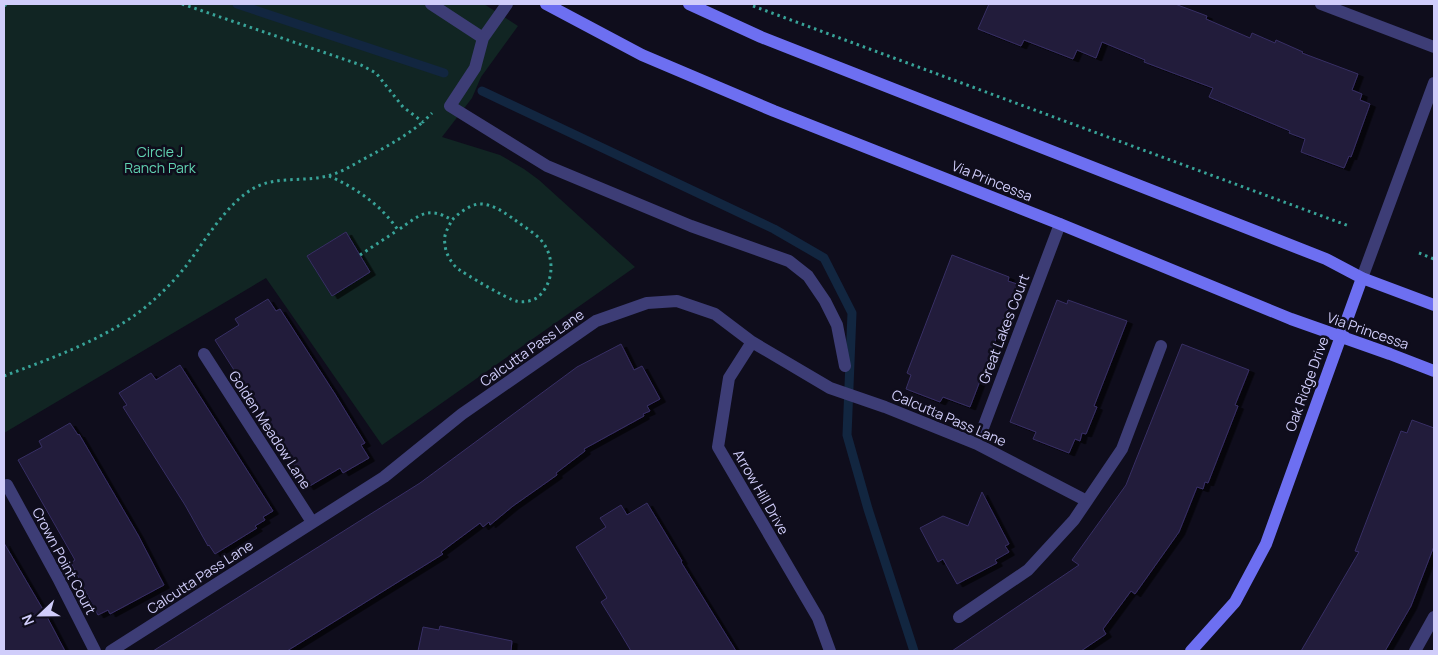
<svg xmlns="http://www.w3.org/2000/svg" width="1438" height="655" font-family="Manrope,sans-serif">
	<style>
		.green { fill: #112523 }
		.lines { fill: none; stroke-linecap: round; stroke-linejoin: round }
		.stream { stroke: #122640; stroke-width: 9 }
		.building { fill: #201b3b; stroke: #382f64; filter: url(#shadow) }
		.path { stroke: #38a398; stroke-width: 3; stroke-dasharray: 2.5 4; stroke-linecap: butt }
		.lane { stroke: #3d3d76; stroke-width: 12 }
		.street { stroke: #3d3d76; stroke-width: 12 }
		.secondary { stroke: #6d6ff1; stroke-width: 12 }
		.labels { text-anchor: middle; stroke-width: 5; stroke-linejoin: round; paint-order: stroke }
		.park-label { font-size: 14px; fill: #61d2b1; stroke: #0f0d1c }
		.street-label { font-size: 14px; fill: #d0cdfa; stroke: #0f0d1c }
	</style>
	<defs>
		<filter id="shadow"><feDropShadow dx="5.5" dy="3" stdDeviation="0" flood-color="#0009"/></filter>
	</defs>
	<rect width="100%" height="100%" fill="#0f0d1c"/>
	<path class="green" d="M 4,4 L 484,4 L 518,26 L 481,77 L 472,98 L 442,137 L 500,155 L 524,169 L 539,180 L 635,267 L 382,445 L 266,278 L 4,433 Z"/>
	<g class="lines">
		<path class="stream" d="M 237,4 L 444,73
			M 482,91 L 774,229 L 824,258 L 852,313 L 847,435 L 868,509 L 914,651"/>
	</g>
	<path class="building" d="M 989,4 L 1175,4 L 1207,16 L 1206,19 L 1250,38 L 1252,33 L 1275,43 L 1276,40 L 1303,52 L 1302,53 L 1358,74 L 1352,90 L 1362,94 L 1360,100 L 1370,104 L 1351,157 L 1349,156 L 1344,168 L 1301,152 L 1305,139 L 1289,133 L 1290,131 L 1209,97 L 1213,88 L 1144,62 L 1145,60 L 1102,42 L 1096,58 L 1077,50 L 1073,59 L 1024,40 L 1021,46 L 978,29 Z
		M 346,232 L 370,272 L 332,296 L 307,256 Z
		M 952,255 L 1009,277 L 1008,281 L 1017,284 L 970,407 L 943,397 L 940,402 L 906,389 L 911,375 L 907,373 Z
		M 268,299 L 276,311 L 280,309 L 335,394 L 365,443 L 361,445 L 369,458 L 343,473 L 340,468 L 308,487 L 215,340 L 239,325 L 235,319 Z
		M 1057,300 L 1067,304 L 1068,300 L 1127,321 L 1094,406 L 1097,407 L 1086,434 L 1082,433 L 1080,441 L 1075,439 L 1069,453 L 1033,439 L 1036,432 L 1010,422 Z
		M 621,344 L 634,370 L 642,366 L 660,399 L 647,406 L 650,411 L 643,414 L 644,416 L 584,449 L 585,451 L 556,473 L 557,475 L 513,506 L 490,525 L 489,522 L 483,527 L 480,523 L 441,552 L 443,554 L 287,651 L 153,651 L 420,483 L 577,367 Z
		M 1182,344 L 1249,370 L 1235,405 L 1238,406 L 1208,483 L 1205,482 L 1203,489 L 1197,487 L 1179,532 L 1135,594 L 1131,591 L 1103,629 L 1106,634 L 1081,651 L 952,651 L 1079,565 L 1072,560 L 1126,485 Z
		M 180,365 L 273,511 L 263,517 L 265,520 L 255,526 L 257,528 L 215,554 L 209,545 L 208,546 L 185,505 L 123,407 L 127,405 L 119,393 L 151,373 L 156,380 Z
		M 1412,420 L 1434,428 L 1434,546 L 1411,606 L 1385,651 L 1301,651 L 1359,552 L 1355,551 L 1401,431 L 1407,433 Z
		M 70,423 L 78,435 L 79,434 L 138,535 L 164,585 L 110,614 L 108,610 L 98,615 L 71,563 L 75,560 L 18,460 L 42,447 L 39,441 Z
		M 982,492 L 1009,544 L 1005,546 L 1009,552 L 995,560 L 997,563 L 957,584 L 943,559 L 938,562 L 920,528 L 943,516 L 968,526 Z
		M 647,503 L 682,561 L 681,562 L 736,651 L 631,651 L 619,631 L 601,602 L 607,598 L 576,547 L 606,527 L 600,518 L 621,505 L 627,515 Z
		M 4,543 L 45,613 L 65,651 L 4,651 Z
		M 440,626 L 512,641 L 511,651 L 418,651 L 423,627 L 439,630 Z"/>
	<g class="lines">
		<path class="path" d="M 182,4 L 361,65 L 376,73 L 403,107 L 423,122 L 432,113
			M 4,6 L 7,4
			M 753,6 L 1349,226
			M 329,176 C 356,188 381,205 398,230 C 419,216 427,205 452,220 C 459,213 468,206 478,204 C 492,203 505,213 515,220 C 523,226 533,232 540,239 C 555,255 555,282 538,297 C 533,301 523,303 516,301 C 509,300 463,273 457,268 C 451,263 445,252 445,244 C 443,235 448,228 452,220
			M 1419,253 L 1434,259
			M 360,255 L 398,230
			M 4,376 C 55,357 118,335 158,296 C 168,287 178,276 186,266 C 205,241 228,201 256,187 C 278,176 305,182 327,176 C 340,173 351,166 362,160 C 384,148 403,138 423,122"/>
		<path class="lane" d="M 431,4 L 483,38 L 507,4
			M 483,38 L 475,68 L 450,106 L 547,166 L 691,226 L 789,261 L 808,276 L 825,301 L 837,325 L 845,366"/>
		<path class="street" d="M 1321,4 L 1434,47
			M 1362,278 L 1434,83
			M 752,342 L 729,378 L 718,447 L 818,618 L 830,651
			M 204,354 L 312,522
			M 977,444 L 1060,224
			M 7,485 L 58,578 L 95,651
			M 959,617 L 1028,570 L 1074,520 L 1122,449 L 1161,346
			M 111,651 L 384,477 L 462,414 L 596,321 L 647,303 L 677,301 L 715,314 L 752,342 L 830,388 L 885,407 L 977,444 L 1087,501
			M 1415,651 L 1434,617"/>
		<path class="secondary" d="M 546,4 L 642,55 L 774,111 L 1060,224 L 1291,319 L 1390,354 L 1434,371
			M 689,4 L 761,37 L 1326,259 L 1362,278 L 1434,305
			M 1191,651 L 1235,602 L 1266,544 L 1362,278"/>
	</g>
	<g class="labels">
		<g class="park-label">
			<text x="160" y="157">Circle J<tspan x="160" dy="16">Ranch Park</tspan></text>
		</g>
		<g class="street-label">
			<text transform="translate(992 181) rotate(22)" y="5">Via Princessa</text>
			<text transform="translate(1004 329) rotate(-69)" y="5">Great Lakes Court</text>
			<text transform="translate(1368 331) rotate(19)" y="5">Via Princessa</text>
			<text transform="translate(532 348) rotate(-35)" y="5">Calcutta Pass Lane</text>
			<text transform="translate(1307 384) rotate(-70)" y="5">Oak Ridge Drive</text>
			<text transform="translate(949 418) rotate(23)" y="5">Calcutta Pass Lane</text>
			<text transform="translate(270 430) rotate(57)" y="5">Golden Meadow Lane</text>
			<text transform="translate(761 492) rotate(60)" y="5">Arrow Hill Drive</text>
			<text transform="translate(64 561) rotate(62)" y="5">Crown Point Court</text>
			<text transform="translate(200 577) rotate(-33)" y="5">Calcutta Pass Lane</text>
		</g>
	</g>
	<rect width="1438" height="655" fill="none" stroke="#d0cdfa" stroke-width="10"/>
	<g transform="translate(40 615) rotate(248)" stroke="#0f0d1c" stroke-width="4" paint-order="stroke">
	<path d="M0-4L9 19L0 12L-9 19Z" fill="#d0cdfa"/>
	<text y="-8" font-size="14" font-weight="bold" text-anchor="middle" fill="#d0cdfa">N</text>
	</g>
</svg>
